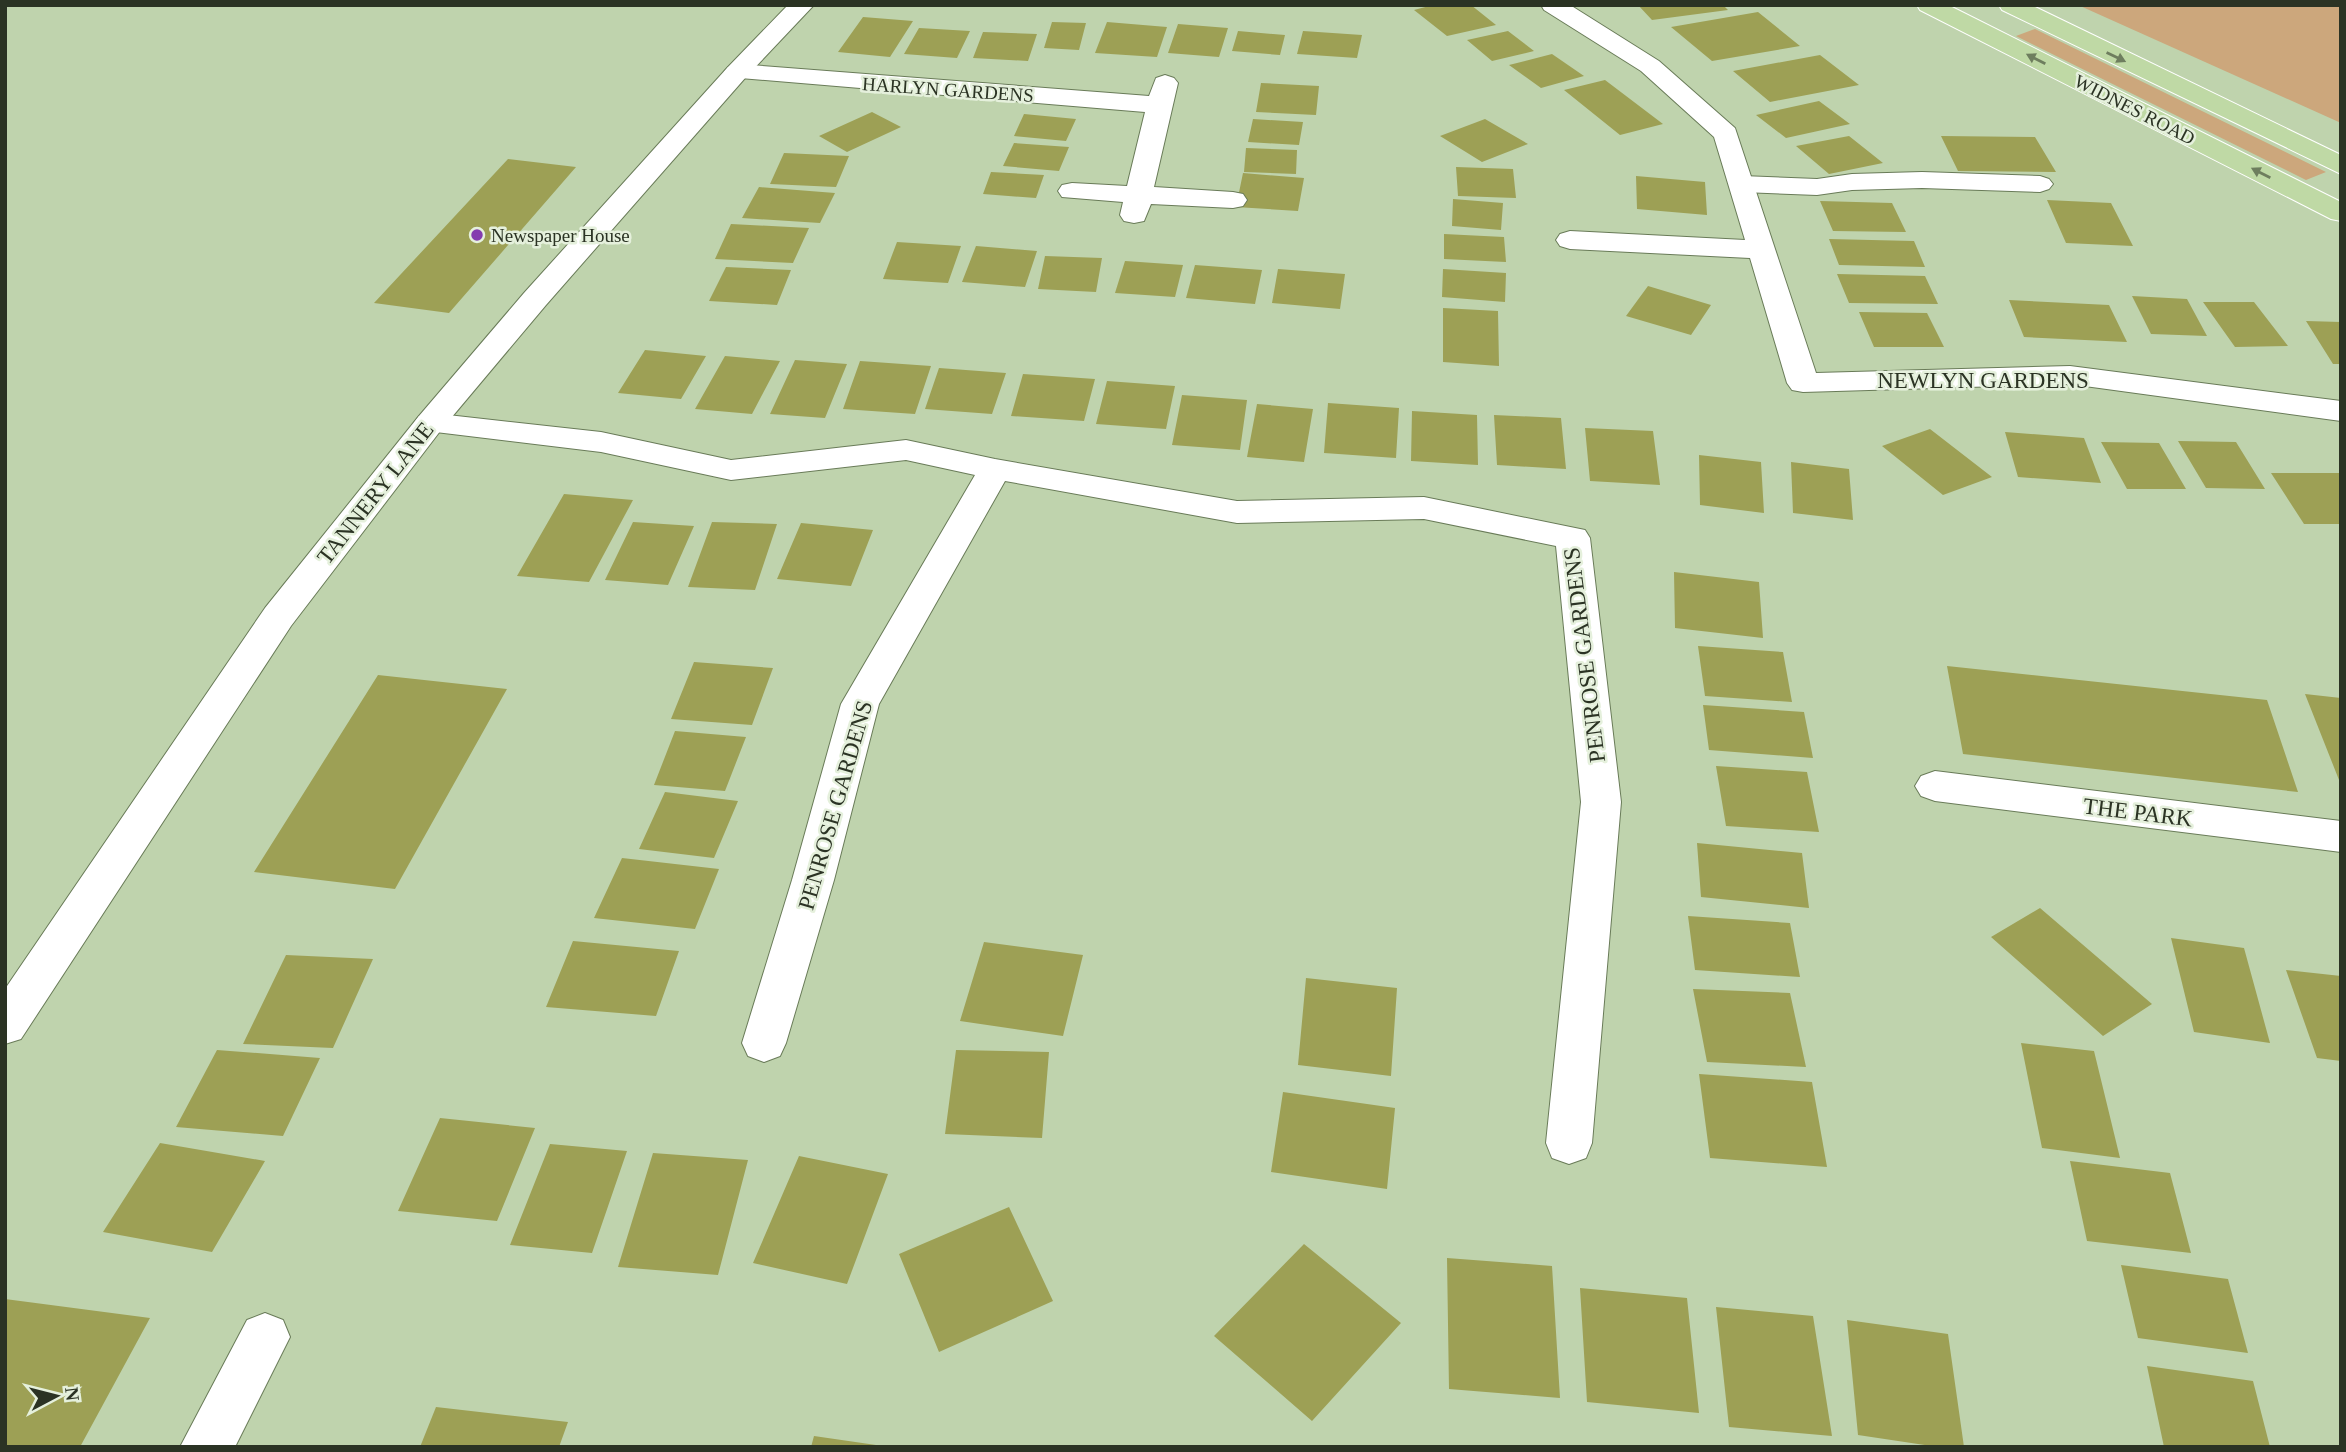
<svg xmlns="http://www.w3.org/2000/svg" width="2346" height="1452" font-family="Georgia,serif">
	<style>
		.green { fill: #cca77c }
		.building { fill: #9da055 }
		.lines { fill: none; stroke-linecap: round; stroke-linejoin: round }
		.service-casing { stroke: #697b58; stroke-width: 2 }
		.minor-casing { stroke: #697b58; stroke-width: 2 }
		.tertiary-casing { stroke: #697b58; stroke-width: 2 }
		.primary-casing { stroke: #fff; stroke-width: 2 }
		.service { fill: #fff; fill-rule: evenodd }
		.minor { fill: #fff; fill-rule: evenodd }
		.tertiary { fill: #fff; fill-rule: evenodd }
		.primary { fill: #bfd9a5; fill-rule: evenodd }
		.oneway { fill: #6e7e5e }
		.poi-dot { fill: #843caf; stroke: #e5f0dc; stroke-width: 2.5 }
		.labels { text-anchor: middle; stroke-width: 5; stroke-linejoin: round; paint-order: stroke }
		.far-street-label { font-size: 19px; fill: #2b3324; stroke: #e5f0dc }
		.far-poi-label { font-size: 19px; fill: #2b3324; stroke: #e5f0dc; text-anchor: start }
		.street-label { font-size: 23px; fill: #2b3324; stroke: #e5f0dc }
	</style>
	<rect width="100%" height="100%" fill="#bfd3ad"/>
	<path class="green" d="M 2078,5 L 2341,5 L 2341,123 Z
		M 2035,29 L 2326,172 L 2306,180 L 2016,36 Z"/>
	<path class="building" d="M 1433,5 L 1471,5 L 1496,25 L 1447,36 L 1414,10 Z
		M 1638,5 L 1723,5 L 1728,10 L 1652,20 Z
		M 1758,12 L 1800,46 L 1712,61 L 1671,27 Z
		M 863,17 L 913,21 L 890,57 L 838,52 Z
		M 1052,22 L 1086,23 L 1079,50 L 1044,48 Z
		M 1107,22 L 1167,27 L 1157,57 L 1095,53 Z
		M 1178,24 L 1228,28 L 1219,57 L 1168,53 Z
		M 919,28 L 970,31 L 957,58 L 904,54 Z
		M 1238,31 L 1285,35 L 1280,55 L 1232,51 Z
		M 1303,31 L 1362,35 L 1357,58 L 1297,54 Z
		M 1508,31 L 1534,51 L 1492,61 L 1467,40 Z
		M 983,32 L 1037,34 L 1028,61 L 973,58 Z
		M 1552,54 L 1584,76 L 1541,88 L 1509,65 Z
		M 1820,55 L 1859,85 L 1770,102 L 1733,71 Z
		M 1605,80 L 1663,124 L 1620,135 L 1564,90 Z
		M 1261,83 L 1319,86 L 1316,115 L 1256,112 Z
		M 1819,101 L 1850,124 L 1786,138 L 1756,115 Z
		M 872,112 L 901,127 L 847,152 L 819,136 Z
		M 1024,114 L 1076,119 L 1066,141 L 1014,136 Z
		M 1253,119 L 1303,122 L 1299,145 L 1248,142 Z
		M 1485,119 L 1528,144 L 1482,162 L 1440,136 Z
		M 1849,136 L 1883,163 L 1829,174 L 1796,146 Z
		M 1941,136 L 2035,137 L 2056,172 L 1958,171 Z
		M 1014,143 L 1069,147 L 1059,171 L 1003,166 Z
		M 1246,148 L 1297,150 L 1296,174 L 1244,172 Z
		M 784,153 L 849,156 L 836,187 L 770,184 Z
		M 508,159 L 576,167 L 449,313 L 374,303 Z
		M 1456,167 L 1513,169 L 1516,198 L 1458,196 Z
		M 991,172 L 1044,175 L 1036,198 L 983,194 Z
		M 1243,173 L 1304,178 L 1298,211 L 1236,207 Z
		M 1636,176 L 1705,182 L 1707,215 L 1637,209 Z
		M 759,187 L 835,193 L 820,223 L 742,218 Z
		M 1453,199 L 1503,203 L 1501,230 L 1452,226 Z
		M 2047,200 L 2111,203 L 2133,246 L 2066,243 Z
		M 1820,201 L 1892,203 L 1906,232 L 1833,231 Z
		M 731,224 L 809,228 L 793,263 L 715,259 Z
		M 1444,234 L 1504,237 L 1506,262 L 1444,259 Z
		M 1829,239 L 1914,241 L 1925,267 L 1839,265 Z
		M 897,242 L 961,246 L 948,283 L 883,279 Z
		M 976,246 L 1037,251 L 1025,287 L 962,282 Z
		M 1045,256 L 1102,258 L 1096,292 L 1038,289 Z
		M 1125,261 L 1183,265 L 1175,297 L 1115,293 Z
		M 1195,265 L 1262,270 L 1255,304 L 1186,298 Z
		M 726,267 L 791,270 L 777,305 L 709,301 Z
		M 1278,269 L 1345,274 L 1340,309 L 1272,303 Z
		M 1443,269 L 1506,273 L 1505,302 L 1442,297 Z
		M 1837,274 L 1925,276 L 1938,304 L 1849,303 Z
		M 1648,286 L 1711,305 L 1691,335 L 1626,316 Z
		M 2132,296 L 2187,299 L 2207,336 L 2151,334 Z
		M 2009,300 L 2109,305 L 2127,342 L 2024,337 Z
		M 2203,302 L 2254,302 L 2288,346 L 2235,347 Z
		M 1443,308 L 1498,311 L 1499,366 L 1443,362 Z
		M 1859,312 L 1927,313 L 1944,347 L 1874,347 Z
		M 2306,321 L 2341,322 L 2341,364 L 2333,364 Z
		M 645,350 L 706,356 L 681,399 L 618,393 Z
		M 725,356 L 780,361 L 752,414 L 695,409 Z
		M 795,360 L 847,364 L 825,418 L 770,414 Z
		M 860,361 L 931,366 L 915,414 L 843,409 Z
		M 939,368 L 1006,373 L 992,414 L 925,409 Z
		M 1023,374 L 1095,379 L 1084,421 L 1011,416 Z
		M 1107,381 L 1175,386 L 1166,429 L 1096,424 Z
		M 1182,395 L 1247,400 L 1240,450 L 1172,445 Z
		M 1328,403 L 1399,408 L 1396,458 L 1324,453 Z
		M 1257,404 L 1313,409 L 1304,462 L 1247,457 Z
		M 1412,411 L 1477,415 L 1478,465 L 1411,461 Z
		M 1494,415 L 1561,418 L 1566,469 L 1497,465 Z
		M 1585,428 L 1653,431 L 1660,485 L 1590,481 Z
		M 1930,429 L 1992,477 L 1943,495 L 1882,446 Z
		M 2005,432 L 2084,438 L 2101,483 L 2018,477 Z
		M 2178,441 L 2236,442 L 2265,489 L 2206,488 Z
		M 2101,442 L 2159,443 L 2186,489 L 2127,489 Z
		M 1699,455 L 1761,462 L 1764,513 L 1700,505 Z
		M 1791,462 L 1849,469 L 1853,520 L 1793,513 Z
		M 2271,473 L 2341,473 L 2341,524 L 2304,524 Z
		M 564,494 L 633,500 L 589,582 L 517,576 Z
		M 633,522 L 694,526 L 668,585 L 605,580 Z
		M 712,522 L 777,524 L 755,590 L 688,587 Z
		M 801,523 L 873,530 L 851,586 L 777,579 Z
		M 1674,572 L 1759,582 L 1763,638 L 1675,628 Z
		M 1698,646 L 1783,652 L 1792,702 L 1705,696 Z
		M 694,662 L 773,668 L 752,725 L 671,719 Z
		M 1947,666 L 2267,700 L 2298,792 L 1963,754 Z
		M 378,675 L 507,689 L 395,889 L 254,872 Z
		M 2305,694 L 2341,698 L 2341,785 Z
		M 1703,705 L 1804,712 L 1813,758 L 1709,750 Z
		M 675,731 L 746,737 L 725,791 L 654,785 Z
		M 1716,766 L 1807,772 L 1819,832 L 1726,826 Z
		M 665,792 L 738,801 L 714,858 L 639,849 Z
		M 1697,843 L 1802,853 L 1809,908 L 1701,897 Z
		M 622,858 L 719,869 L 695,929 L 594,918 Z
		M 2040,908 L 2152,1004 L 2103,1036 L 1991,937 Z
		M 1688,916 L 1790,923 L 1800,977 L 1695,970 Z
		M 2171,938 L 2244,948 L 2270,1043 L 2194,1032 Z
		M 573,941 L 679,951 L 656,1016 L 546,1007 Z
		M 984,942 L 1083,955 L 1063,1036 L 960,1021 Z
		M 286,955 L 373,959 L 333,1048 L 243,1044 Z
		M 2286,970 L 2341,976 L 2341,1061 L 2317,1058 Z
		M 1306,978 L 1397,988 L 1391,1076 L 1298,1065 Z
		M 1693,989 L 1790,993 L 1806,1067 L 1707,1062 Z
		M 2021,1043 L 2094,1051 L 2120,1158 L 2042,1148 Z
		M 217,1050 L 320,1058 L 283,1136 L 176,1127 Z
		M 956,1050 L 1049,1052 L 1042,1138 L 945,1134 Z
		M 1699,1074 L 1812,1082 L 1827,1167 L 1710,1158 Z
		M 1283,1092 L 1395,1108 L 1387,1189 L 1271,1172 Z
		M 440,1118 L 535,1128 L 497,1221 L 398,1211 Z
		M 160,1143 L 265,1161 L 212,1252 L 103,1232 Z
		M 550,1144 L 627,1151 L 592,1253 L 510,1245 Z
		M 653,1153 L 748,1160 L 718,1275 L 618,1267 Z
		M 799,1156 L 888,1174 L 847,1284 L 753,1263 Z
		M 2070,1161 L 2170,1173 L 2191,1253 L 2087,1241 Z
		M 1009,1207 L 1053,1301 L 939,1352 L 899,1254 Z
		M 1304,1244 L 1401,1323 L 1312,1421 L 1214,1336 Z
		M 1447,1258 L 1552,1266 L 1560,1398 L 1449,1389 Z
		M 2121,1265 L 2228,1279 L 2248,1353 L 2138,1338 Z
		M 1580,1288 L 1687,1298 L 1699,1413 L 1587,1402 Z
		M 5,1299 L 150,1318 L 80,1447 L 5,1447 Z
		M 1716,1307 L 1813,1316 L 1832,1436 L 1729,1427 Z
		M 1847,1320 L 1948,1334 L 1964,1447 L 1938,1447 L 1858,1435 Z
		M 2147,1366 L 2253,1381 L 2270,1447 L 2164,1447 Z
		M 436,1407 L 568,1422 L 559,1447 L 420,1447 Z
		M 814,1436 L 876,1445 L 876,1447 L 811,1447 Z"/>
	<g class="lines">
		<g class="service-casing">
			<path id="service" d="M 1922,172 L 2040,176 L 2049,179 L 2053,184 L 2049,189 L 2040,192 L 1922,188 L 1852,190 L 1817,195 L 1742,192 L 1733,189 L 1729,184 L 1733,179 L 1742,176 L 1817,179 L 1852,174 Z"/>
		</g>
		<g class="minor-casing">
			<path id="minor" d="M 1541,5 L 1570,5 L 1659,61 L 1735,128 L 1816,373 L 2070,366 L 2341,401 L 2341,421 L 2070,384 L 1803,392 L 1792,390 L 1787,383 L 1750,258 L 1570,249 L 1560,246 L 1556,240 L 1560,234 L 1570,231 L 1745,240 L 1714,137 L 1641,71 L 1544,10 Z
				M 737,64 L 1149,96 L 1156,78 L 1165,75 L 1174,78 L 1178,83 L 1154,187 L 1233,192 L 1243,194 L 1247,200 L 1243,206 L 1233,208 L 1151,204 L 1144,221 L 1134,223 L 1124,221 L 1120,215 L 1123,202 L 1062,197 L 1058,191 L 1062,185 L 1072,183 L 1127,186 L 1145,112 L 728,77 L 724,72 L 728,67 Z
				M 430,413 L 601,432 L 731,460 L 906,440 L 995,459 L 1237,501 L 1424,497 L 1585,530 L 1590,538 L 1621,802 L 1592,1143 L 1586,1158 L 1569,1164 L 1552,1158 L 1546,1143 L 1581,802 L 1556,546 L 1424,519 L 1237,523 L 1005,481 L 879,704 L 834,880 L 786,1043 L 780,1056 L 764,1062 L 748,1056 L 742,1043 L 792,880 L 841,704 L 975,475 L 906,460 L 731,480 L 601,452 L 419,430 L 414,423 L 419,416 Z
				M 1935,771 L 2341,821 L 2341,852 L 1935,801 L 1921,796 L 1915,786 L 1921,776 Z
				M 265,1313 L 283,1320 L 290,1337 L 235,1447 L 180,1447 L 247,1320 Z"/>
		</g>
		<g class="tertiary-casing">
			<path id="tertiary" d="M 788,5 L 814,5 L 746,77 L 546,305 L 441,430 L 291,626 L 21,1039 L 5,1044 L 5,989 L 265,608 L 419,416 L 524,293 L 728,67 Z"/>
		</g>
		<g class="primary-casing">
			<path id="primary" d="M 1917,5 L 1948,5 L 2341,202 L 2341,221 L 2331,219 L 1920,10 Z
				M 1999,5 L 2031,5 L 2341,155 L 2341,174 L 2002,10 Z"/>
		</g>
		<use href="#service" class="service"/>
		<use href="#minor" class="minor"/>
		<use href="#tertiary" class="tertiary"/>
		<use href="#primary" class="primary"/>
	</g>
	<defs><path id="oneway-solid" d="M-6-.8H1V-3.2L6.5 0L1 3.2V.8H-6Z" transform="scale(1.75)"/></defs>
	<g class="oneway">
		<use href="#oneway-solid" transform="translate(2116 57) rotate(26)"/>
		<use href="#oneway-solid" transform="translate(2036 59) rotate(-153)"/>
		<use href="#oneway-solid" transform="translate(2261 173) rotate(-153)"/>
	</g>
	<circle class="poi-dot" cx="477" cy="235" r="7"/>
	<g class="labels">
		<g class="far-street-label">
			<text transform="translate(948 89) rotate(4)" y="7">HARLYN GARDENS</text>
			<text transform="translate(2135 109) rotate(27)" y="7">WIDNES ROAD</text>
		</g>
		<g class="far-poi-label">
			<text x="491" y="242">Newspaper House</text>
		</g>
		<g class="street-label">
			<text x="1983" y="388">NEWLYN GARDENS</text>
			<text transform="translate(375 493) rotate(-52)" y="8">TANNERY LANE</text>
			<text transform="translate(1584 655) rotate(-97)" y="8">PENROSE GARDENS</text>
			<text transform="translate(835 805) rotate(-74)" y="8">PENROSE GARDENS</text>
			<text transform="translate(2138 812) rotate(7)" y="8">THE PARK</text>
		</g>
	</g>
	<rect width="2346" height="1452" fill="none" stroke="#2b3324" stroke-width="14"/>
	<g transform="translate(56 1396) rotate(83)" stroke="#e5f0dc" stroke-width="5" paint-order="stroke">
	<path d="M0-5L12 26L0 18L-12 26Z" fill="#2b3324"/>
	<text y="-10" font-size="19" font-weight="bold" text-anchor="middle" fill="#2b3324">N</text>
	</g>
</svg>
